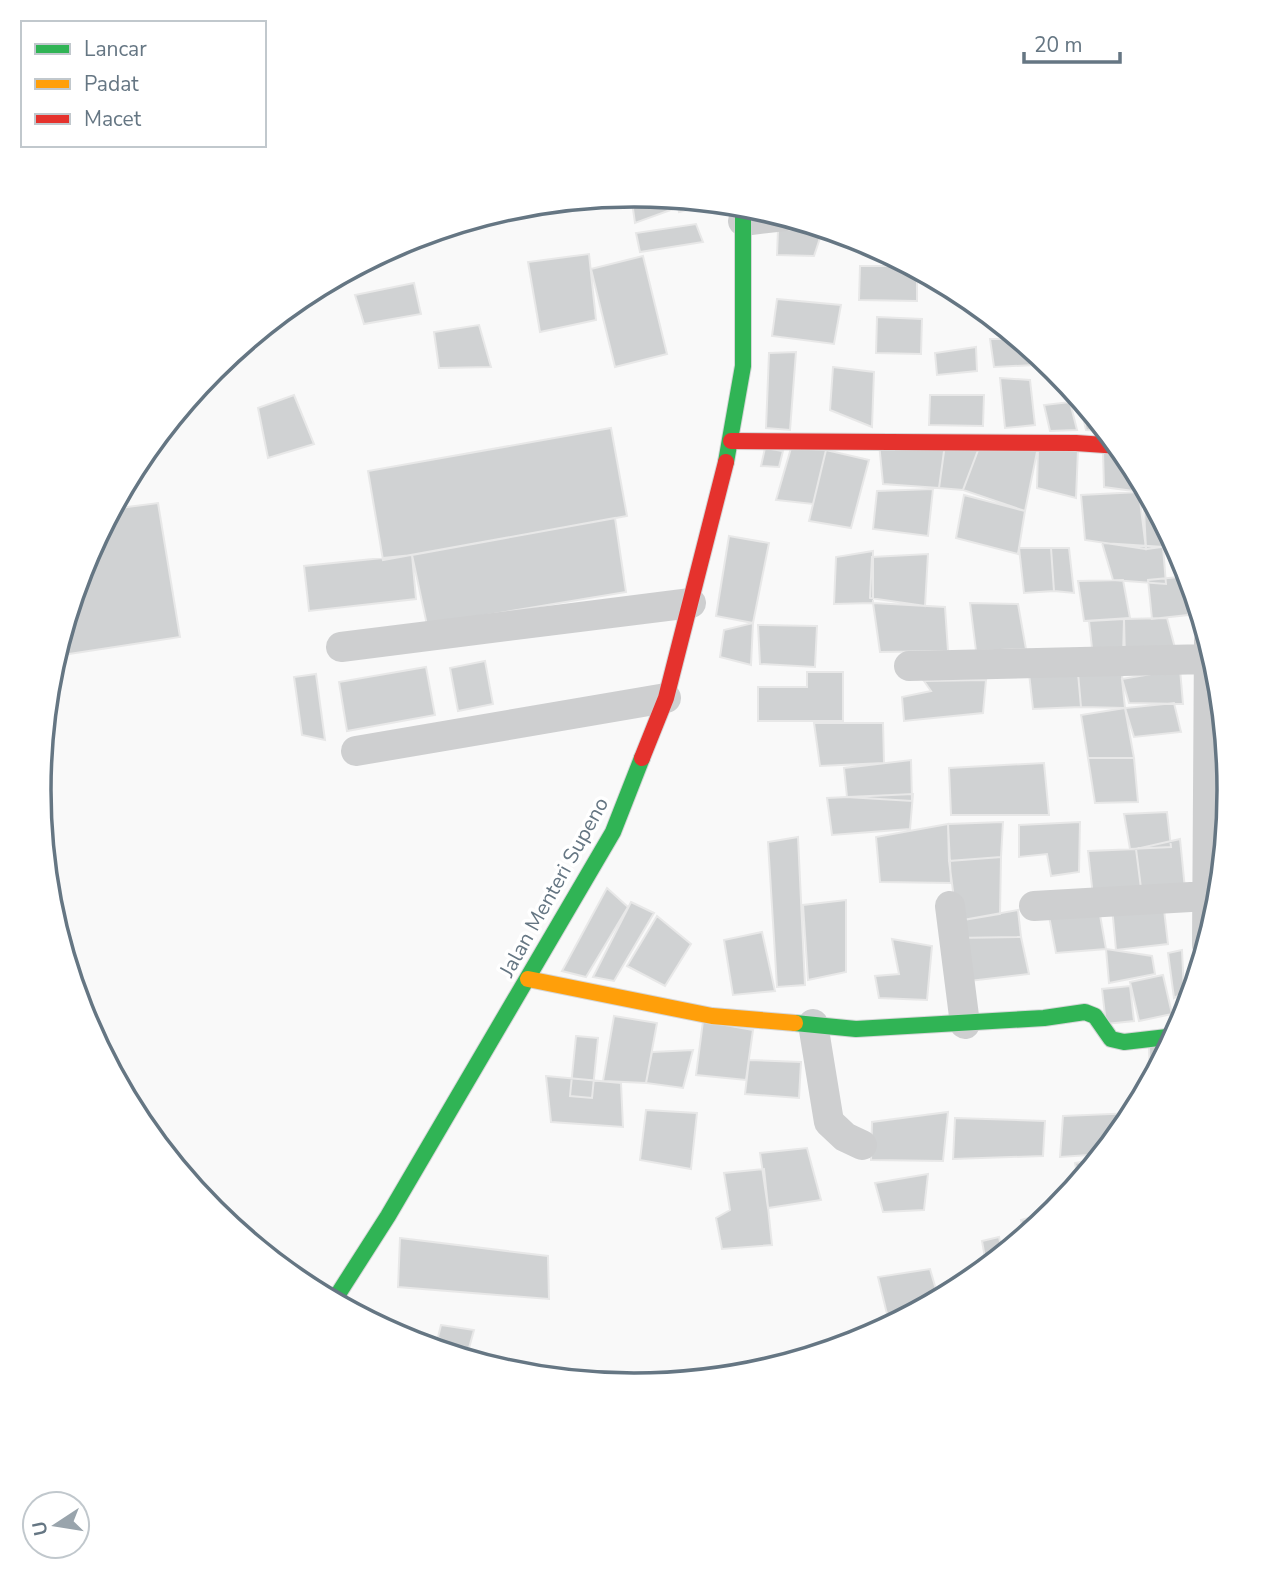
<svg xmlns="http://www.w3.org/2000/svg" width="1269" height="1581" font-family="'Nunito Sans',sans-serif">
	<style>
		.building { fill: #d0d2d3; stroke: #e8e8e8; stroke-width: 2 }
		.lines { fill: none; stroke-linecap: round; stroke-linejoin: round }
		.fast-casing { stroke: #d5d6d7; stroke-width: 18 }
		.slow-casing { stroke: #d5d6d7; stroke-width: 18 }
		.jam-casing { stroke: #d5d6d7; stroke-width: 18 }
		.street { stroke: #cecfd0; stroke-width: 30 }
		.fast { stroke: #30b455; stroke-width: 16 }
		.slow { stroke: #ff9f0a; stroke-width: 16 }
		.jam { stroke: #e5322d; stroke-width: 16 }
		.labels { text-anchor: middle; stroke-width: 7; stroke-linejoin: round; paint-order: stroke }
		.street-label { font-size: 21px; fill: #657683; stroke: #fff }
		.rim { fill: none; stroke: #657683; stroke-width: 3.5 }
	</style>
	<rect width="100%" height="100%" fill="#f9f9f9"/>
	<path class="building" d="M 631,195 L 674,198 L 676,208 L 635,223 Z
		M 676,199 L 695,200 L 696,208 L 679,212 Z
		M 696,224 L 703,242 L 640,252 L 636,233 Z
		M 823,229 L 814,256 L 777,255 L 778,230 Z
		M 589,254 L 596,320 L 540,332 L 528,262 Z
		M 643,256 L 667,354 L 615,367 L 591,269 Z
		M 860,266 L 911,266 L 917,269 L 917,301 L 859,300 Z
		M 414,283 L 421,314 L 364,324 L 355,295 Z
		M 777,299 L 841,305 L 834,344 L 772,336 Z
		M 877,317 L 922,319 L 921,354 L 876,353 Z
		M 479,325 L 491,367 L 439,368 L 434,332 Z
		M 1002,325 L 1013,334 L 1003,335 Z
		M 990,339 L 1019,339 L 1030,348 L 1035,365 L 994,367 Z
		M 976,347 L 977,371 L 937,375 L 935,353 Z
		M 796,352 L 790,430 L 766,428 L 769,353 Z
		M 833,367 L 874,372 L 872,427 L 830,410 Z
		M 1000,378 L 1030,380 L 1035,425 L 1005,428 Z
		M 294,395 L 314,444 L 268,458 L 258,408 Z
		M 930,395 L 984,395 L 983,426 L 929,425 Z
		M 1079,400 L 1081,400 L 1107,431 L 1086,430 Z
		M 1070,402 L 1077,430 L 1050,431 L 1044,405 Z
		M 611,428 L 627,516 L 383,560 L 368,471 Z
		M 879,443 L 945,444 L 939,488 L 883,484 Z
		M 945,444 L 980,445 L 963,490 L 939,488 Z
		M 980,445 L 1038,447 L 1025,511 L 963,490 Z
		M 1038,447 L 1078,449 L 1076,498 L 1037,488 Z
		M 765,448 L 783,451 L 779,467 L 761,466 Z
		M 791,448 L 826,450 L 813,504 L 776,500 Z
		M 826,450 L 869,460 L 851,528 L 809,521 Z
		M 1103,451 L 1130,460 L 1148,493 L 1104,487 Z
		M 933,489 L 928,536 L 873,529 L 877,491 Z
		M 1139,492 L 1146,549 L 1085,540 L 1081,495 Z
		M 964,495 L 1025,511 L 1018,554 L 956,538 Z
		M 158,503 L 180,637 L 56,656 L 84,562 L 112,509 Z
		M 1157,509 L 1176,545 L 1146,549 L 1144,510 Z
		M 615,518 L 626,592 L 427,625 L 412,555 Z
		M 729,536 L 769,543 L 753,623 L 716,616 Z
		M 1102,543 L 1163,547 L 1166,584 L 1113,580 Z
		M 1019,548 L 1051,548 L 1054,591 L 1024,593 Z
		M 1051,548 L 1069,548 L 1074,593 L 1054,591 Z
		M 873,551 L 873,603 L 834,604 L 836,557 Z
		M 928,554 L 925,606 L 870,598 L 872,557 Z
		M 412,555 L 416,599 L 309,611 L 304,566 Z
		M 1189,576 L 1188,615 L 1152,619 L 1148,580 Z
		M 1123,580 L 1130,618 L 1084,621 L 1078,581 Z
		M 873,603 L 945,607 L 948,651 L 880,652 Z
		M 970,603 L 1018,604 L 1026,649 L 976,651 Z
		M 1167,618 L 1178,659 L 1125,660 L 1124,619 Z
		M 1124,619 L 1123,658 L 1093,657 L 1089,621 Z
		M 753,623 L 751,665 L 720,657 L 724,630 Z
		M 758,625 L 817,626 L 815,667 L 760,664 Z
		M 485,661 L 493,704 L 458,711 L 450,668 Z
		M 1124,663 L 1122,679 L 1125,708 L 1081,707 L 1078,673 Z
		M 426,667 L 435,715 L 347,731 L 339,682 Z
		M 1180,669 L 1183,704 L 1129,703 L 1122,679 Z
		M 807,672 L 843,672 L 843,721 L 758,721 L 758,687 L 807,687 Z
		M 1029,673 L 1078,673 L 1081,707 L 1033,709 Z
		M 316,674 L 325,740 L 302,735 L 294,677 Z
		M 986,680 L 983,713 L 904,721 L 902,697 L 931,691 L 924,681 Z
		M 1222,702 L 1230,788 L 1222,787 Z
		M 1174,703 L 1181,732 L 1134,737 L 1125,708 Z
		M 1125,708 L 1134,758 L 1088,758 L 1081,715 Z
		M 814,723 L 883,723 L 884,763 L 820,766 Z
		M 1088,758 L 1134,758 L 1138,802 L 1095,803 Z
		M 911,760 L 912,801 L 847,797 L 844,768 Z
		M 1044,763 L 1049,815 L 951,815 L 949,768 Z
		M 913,794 L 910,829 L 832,835 L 827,798 Z
		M 1167,812 L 1171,847 L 1130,849 L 1124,814 Z
		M 1003,822 L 1001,857 L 949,861 L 948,824 Z
		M 1080,822 L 1079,872 L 1051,876 L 1047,854 L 1019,857 L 1019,825 Z
		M 948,824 L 951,883 L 880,882 L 876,837 Z
		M 798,837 L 805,985 L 777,987 L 768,842 Z
		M 1180,839 L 1185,889 L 1142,896 L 1136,849 Z
		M 1136,849 L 1142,896 L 1093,896 L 1088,851 Z
		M 1001,857 L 1000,914 L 957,921 L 949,861 Z
		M 607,888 L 628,907 L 586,977 L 562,971 Z
		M 846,900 L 846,972 L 808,980 L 803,905 Z
		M 1163,901 L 1168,944 L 1116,950 L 1112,907 Z
		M 631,902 L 654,913 L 614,981 L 593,977 Z
		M 1018,910 L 1021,937 L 955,938 L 957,921 Z
		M 1100,915 L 1106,949 L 1056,953 L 1049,916 Z
		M 657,916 L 691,944 L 665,986 L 627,966 Z
		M 762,932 L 775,991 L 733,995 L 724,940 Z
		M 1021,937 L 1029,974 L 961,982 L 955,938 Z
		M 892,939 L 932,946 L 927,1000 L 879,998 L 875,976 L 899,974 Z
		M 1106,949 L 1152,956 L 1155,974 L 1109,983 Z
		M 1182,950 L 1184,992 L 1174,998 L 1168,953 Z
		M 1163,975 L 1172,1014 L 1139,1021 L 1130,982 Z
		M 1130,986 L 1134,1021 L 1106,1024 L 1102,989 Z
		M 614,1016 L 657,1023 L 646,1083 L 603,1081 Z
		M 703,1021 L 753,1030 L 746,1080 L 696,1075 Z
		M 576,1036 L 598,1038 L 592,1098 L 570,1096 Z
		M 1149,1046 L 1170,1047 L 1150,1084 Z
		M 693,1050 L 683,1088 L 646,1083 L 652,1052 Z
		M 749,1060 L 801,1062 L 799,1098 L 745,1094 Z
		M 546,1076 L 621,1083 L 623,1127 L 551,1122 Z
		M 646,1110 L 697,1113 L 691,1169 L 640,1160 Z
		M 948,1112 L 943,1161 L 871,1160 L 872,1122 Z
		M 1134,1113 L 1104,1154 L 1060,1157 L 1063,1116 Z
		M 955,1118 L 1045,1121 L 1043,1156 L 953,1159 Z
		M 807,1148 L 821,1200 L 768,1208 L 760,1153 Z
		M 1099,1159 L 1079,1184 L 1075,1163 Z
		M 764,1169 L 772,1245 L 722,1249 L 716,1218 L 730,1210 L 724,1173 Z
		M 928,1174 L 924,1210 L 883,1212 L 875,1183 Z
		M 1044,1214 L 1045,1221 L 1024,1238 L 1021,1220 Z
		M 999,1237 L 1003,1255 L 987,1269 L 982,1241 Z
		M 400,1238 L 548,1256 L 549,1299 L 398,1287 Z
		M 930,1269 L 939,1300 L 909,1316 L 888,1318 L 878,1277 Z
		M 361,1310 L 376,1318 L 373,1323 L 358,1315 Z
		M 441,1325 L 474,1330 L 466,1359 L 438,1337 Z"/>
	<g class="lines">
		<g class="fast-casing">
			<path id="fast" d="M 726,462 L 743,366 L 743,205
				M 795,1023 L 856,1029 L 1044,1018 L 1085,1012 L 1095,1016 L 1111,1039 L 1124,1042 L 1176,1036
				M 333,1302 L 388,1216 L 613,832 L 642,758"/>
		</g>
		<g class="slow-casing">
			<path id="slow" d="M 528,979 L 712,1016 L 795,1023"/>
		</g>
		<g class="jam-casing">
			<path id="jam" d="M 731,441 L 1076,443 L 1119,446
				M 642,758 L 666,698 L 726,462"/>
		</g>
		<path class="street" d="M 743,221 L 785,216
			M 341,647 L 691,603
			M 909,666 L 1209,659
			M 356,751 L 666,698
			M 950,906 L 965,1024
			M 1034,906 L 1208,896
			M 1207,945 L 1209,641
			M 813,1024 L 829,1122 L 845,1137 L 862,1145"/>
		<use href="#fast" class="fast"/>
		<use href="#slow" class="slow"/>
		<use href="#jam" class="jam"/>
	</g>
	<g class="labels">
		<g class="street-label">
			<text transform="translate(554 887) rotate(-61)" y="7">Jalan Menteri Supeno</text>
		</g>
	</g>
	<path d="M0 0H1269V1581H0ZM51 790a583 583 0 1 1 1166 0a583 583 0 1 1-1166 0Z" fill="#fff" fill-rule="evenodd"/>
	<path class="rim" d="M51 790a583 583 0 1 1 1166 0a583 583 0 1 1-1166 0Z"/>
	<rect x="21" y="21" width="245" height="126" fill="#ffffff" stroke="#c1c8cd" stroke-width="2"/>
	<rect x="35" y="44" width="35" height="10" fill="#30b455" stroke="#c1c8cd" stroke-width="2"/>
	<text x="84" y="56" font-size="21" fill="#657683">Lancar</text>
	<rect x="35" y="79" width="35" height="10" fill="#ff9f0a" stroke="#c1c8cd" stroke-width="2"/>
	<text x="84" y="91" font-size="21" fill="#657683">Padat</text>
	<rect x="35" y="114" width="35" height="10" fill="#e5322d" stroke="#c1c8cd" stroke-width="2"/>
	<text x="84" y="126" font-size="21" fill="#657683">Macet</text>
	<g transform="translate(56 1525) rotate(258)"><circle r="33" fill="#ffffff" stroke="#c1c8cd" stroke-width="2"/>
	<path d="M0-5L12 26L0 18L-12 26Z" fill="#99a4ac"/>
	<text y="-10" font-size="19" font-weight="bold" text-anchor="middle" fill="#657683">U</text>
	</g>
	<path d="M1024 52v10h96v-10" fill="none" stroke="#657683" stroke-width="3.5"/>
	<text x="1034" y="52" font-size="21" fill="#657683" stroke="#ffffff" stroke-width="5" paint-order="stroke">20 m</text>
</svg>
